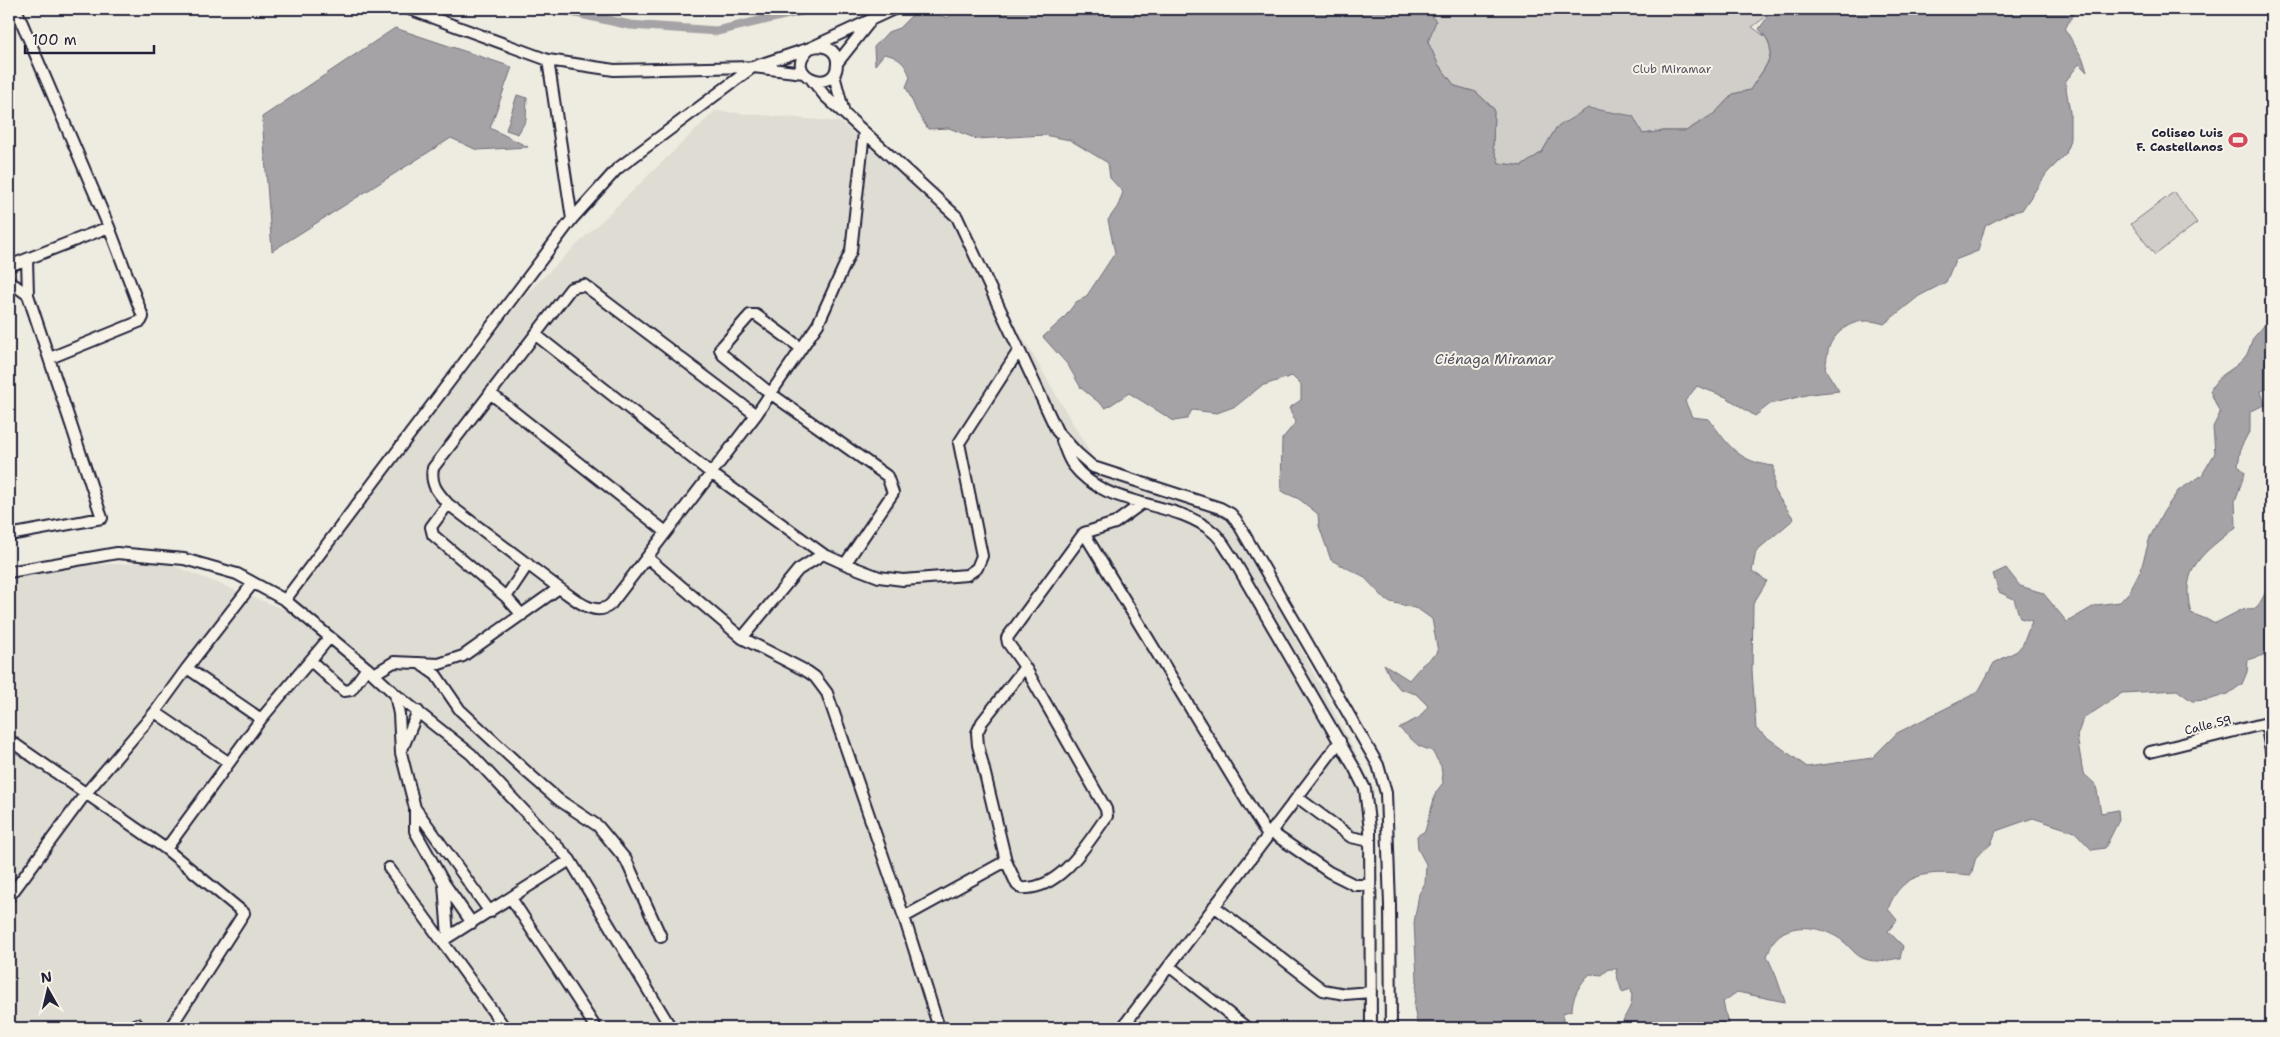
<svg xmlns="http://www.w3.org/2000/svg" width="2280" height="1037" font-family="'Shantell Sans',sans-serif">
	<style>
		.built { fill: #dfdcd4 }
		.green { fill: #d1cdc9; stroke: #7a7882 }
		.water { fill: #a6a3a6; stroke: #716f7b }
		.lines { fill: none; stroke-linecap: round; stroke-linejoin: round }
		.canal { stroke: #a6a3a6; stroke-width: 9 }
		.minor-casing { stroke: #22223b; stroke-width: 14 }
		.minor { stroke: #f7f3e8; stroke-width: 10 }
		.labels { text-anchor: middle; stroke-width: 4; stroke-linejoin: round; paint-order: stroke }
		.park-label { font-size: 12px; fill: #575566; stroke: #f7f3e8 }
		.poi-label { font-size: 12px; font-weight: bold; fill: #22223b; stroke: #f7f3e8; text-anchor: end }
		.street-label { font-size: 12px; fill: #22223b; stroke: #f7f3e8 }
		.water-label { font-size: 14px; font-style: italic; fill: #504f60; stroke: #f7f3e8 }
	</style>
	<rect width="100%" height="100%" fill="#eeebe1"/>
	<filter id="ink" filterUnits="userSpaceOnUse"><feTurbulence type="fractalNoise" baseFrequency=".02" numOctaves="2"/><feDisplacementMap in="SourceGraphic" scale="10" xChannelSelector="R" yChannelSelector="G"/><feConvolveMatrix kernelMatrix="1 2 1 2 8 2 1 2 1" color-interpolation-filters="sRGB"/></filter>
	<g filter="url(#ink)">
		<path class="built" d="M 715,111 L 840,122 L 954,220 L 1096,463 L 1234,522 L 1374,788 L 1373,1028 L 9,1028 L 9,577 L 65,566 L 164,562 L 283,609 L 523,297 Z"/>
		<path class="green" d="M 1425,9 L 1776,9 L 1752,27 L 1770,40 C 1773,63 1761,71 1750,90 L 1733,94 L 1715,113 L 1686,131 L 1664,131 L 1643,134 L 1556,128 L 1542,152 L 1522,166 L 1499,163 L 1493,147 L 1494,109 L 1476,92 L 1455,86 L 1438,64 L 1428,42 Z
			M 2174,192 L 2197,223 L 2155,255 L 2131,224 Z"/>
		<path class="water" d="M 955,9 L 1425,9 L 1436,21 L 1428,42 L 1438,64 L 1455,86 L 1476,92 L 1494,109 L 1493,147 L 1499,163 L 1522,166 L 1542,152 L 1556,128 L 1588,108 L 1633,116 L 1643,134 L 1664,131 L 1686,131 L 1715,113 L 1733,94 L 1750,90 C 1764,67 1783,54 1759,29 L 1769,15 L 1776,14 L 1780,9 L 2076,9 L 2065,29 L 2083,59 L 2087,72 L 2079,64 L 2065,82 L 2070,112 L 2070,139 L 2066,154 L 2047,173 L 2022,210 L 2009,213 L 1985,226 L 1978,251 L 1955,260 L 1946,282 L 1919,296 L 1884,324 C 1863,317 1845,322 1832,341 C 1827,348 1827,361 1825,369 L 1839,391 L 1810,394 L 1770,404 L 1755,416 L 1726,397 L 1697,386 L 1685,401 L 1692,417 L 1709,419 C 1729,446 1738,462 1774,466 L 1774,491 L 1794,519 L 1756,551 L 1752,571 L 1767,581 L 1753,604 L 1752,670 L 1756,729 L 1807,767 L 1872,758 L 1897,733 L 1978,692 L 1994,663 L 2017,651 L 2023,644 L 2032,621 L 2020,618 L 2014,599 L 1999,592 L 1993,574 L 2006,568 L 2020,586 L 2043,593 L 2067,622 L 2096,605 L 2120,602 L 2129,592 L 2141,569 L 2150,537 L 2164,511 L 2178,491 L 2202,475 L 2215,453 L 2213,427 L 2220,413 L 2210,391 C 2219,372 2233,372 2245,357 C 2250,351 2250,341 2255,336 C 2266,324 2270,320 2265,302 L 2271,293 L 2271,387 L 2261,391 L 2265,405 L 2250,411 L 2250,430 L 2241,447 L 2238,465 L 2245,473 L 2235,501 L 2236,527 C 2204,553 2179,567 2191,613 L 2216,623 L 2241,610 L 2257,608 L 2271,583 L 2271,650 L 2267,654 L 2248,660 L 2247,672 L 2242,684 L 2228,694 L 2208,700 L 2192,701 L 2177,690 L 2122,693 L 2083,719 L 2077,736 L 2083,773 L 2096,785 L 2101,813 L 2118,810 L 2119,820 L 2105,848 L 2092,850 L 2075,832 L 2033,818 L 1996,831 L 1991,844 L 1976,857 L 1971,875 C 1934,872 1903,868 1888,909 L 1897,920 L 1888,931 L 1903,946 L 1900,958 C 1889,960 1875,963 1865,959 C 1856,956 1851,948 1844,942 C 1826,927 1789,919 1773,942 C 1771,946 1769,952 1767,956 L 1776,976 L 1785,1002 L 1737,992 L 1723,1002 L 1729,1028 L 1707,1028 L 1699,1023 L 1682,1026 L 1681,1028 L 1621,1028 C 1624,1011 1635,1009 1631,989 L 1622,992 L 1616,973 L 1617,969 L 1609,969 L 1602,975 L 1590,974 C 1580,983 1572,997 1572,1010 L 1563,1013 L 1563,1028 L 1418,1028 L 1414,1007 L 1417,979 L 1414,923 L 1419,894 L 1425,883 L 1426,864 L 1418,849 L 1417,836 L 1425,831 L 1436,792 L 1443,783 L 1441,766 L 1432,751 L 1419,746 L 1399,728 L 1420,717 L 1428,706 L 1416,694 L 1400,689 L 1390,677 L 1384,664 L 1409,680 L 1422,665 L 1438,652 L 1432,619 L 1418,609 L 1387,601 L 1363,576 L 1331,560 L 1319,526 L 1318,514 L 1299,499 L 1281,491 L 1282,439 L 1296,422 L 1289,408 L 1301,400 L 1301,385 L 1292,376 L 1261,386 L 1236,406 L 1217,413 L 1192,410 L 1187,419 L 1174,421 L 1129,393 L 1106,408 L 1081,388 L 1068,365 L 1043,337 L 1064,318 L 1076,302 L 1086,297 L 1115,253 L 1108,220 L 1118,206 L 1123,192 L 1110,178 L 1108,163 L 1070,140 L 1044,135 L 977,139 L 949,128 L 928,129 L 917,112 L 906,87 L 910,77 C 906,63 897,56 884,54 L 875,65 L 874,47 L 888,32 L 899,28 L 912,15 L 935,14 L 948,18 Z
			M 395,28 L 512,67 L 490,128 L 528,147 L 477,150 L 451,138 L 272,251 L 262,117 Z
			M 517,95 L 527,98 L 526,120 L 518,134 L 506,130 Z"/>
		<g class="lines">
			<path class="canal" d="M 558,9 L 630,25 L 717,31 L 810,9"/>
			<g class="minor-casing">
				<path id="minor" d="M 16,9 L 109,227 L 143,317 L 141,321 L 50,358
					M 409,9 L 548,60 L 614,70 L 753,67 L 804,73
					M 548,60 L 572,219
					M 838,62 L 869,23
					M 834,75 L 844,113
					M 812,80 L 825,96 L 957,217 L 1057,431 L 1077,453 L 1093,467 L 1220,508 L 1231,514 L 1236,520 L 1378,765 L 1386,793 L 1390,905 L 1391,1028
					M 27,259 L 28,295
					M 9,266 L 109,227
					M 9,281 L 28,295 L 102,518 L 9,535
					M 536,335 L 711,473 L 823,554 L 845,564 L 893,493 L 887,476 L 770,393 L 723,355 L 720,349 L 750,315 L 756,315 L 801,348
					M 490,393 L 666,532
					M 1062,441 C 1065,448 1068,459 1073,465 C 1107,510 1173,498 1213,532 C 1221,538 1226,549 1232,557 L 1355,769 L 1365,789 L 1370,830 L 1371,1028
					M 448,504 L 431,527 L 433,535 L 506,597 L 522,615
					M 1084,533 L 1268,836
					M 823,554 L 798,570 L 742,638 L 808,672 L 815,677 L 827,693 L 904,917
					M 648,558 L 742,638
					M 845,564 L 879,577 L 903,580 L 967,575 L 977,568 L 982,556 L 959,443 L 1019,350
					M 9,572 L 117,553 L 184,559 L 237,574 L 285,600 L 367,668 L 395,694 L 471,754 L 570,860 L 671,1028
					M 559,588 L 448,504 C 437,492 430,484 433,468 L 571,288 L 584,285 L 756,415
					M 506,597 L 528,564
					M 285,600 L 572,219 L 617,169 L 753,67 L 810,48 C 823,43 838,49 837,64 C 836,97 779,75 810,48 L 894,9
					M 311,661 L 344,691 L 351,690 L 367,668
					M 419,663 L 436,675 L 460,710 L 529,774 L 559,800 L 598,826 L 626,860 L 661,937
					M 187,668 L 253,583
					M 374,674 L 394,662 L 439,664 L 463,656 L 559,588 C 574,598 595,619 611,604 L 756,415 L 818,324 L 851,251 L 864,132
					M 395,694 L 399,714 L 401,753 L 415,808 L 415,831 L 444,883 L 472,923
					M 155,712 L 228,762
					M 2266,723 L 2271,750
					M 9,740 L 166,849 L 244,913 L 170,1028
					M 403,747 L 418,711
					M 2150,752 L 2271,722
					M 1297,797 L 1351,837 L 1370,841
					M 415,808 L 490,912
					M 1271,832 L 1329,872 L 1355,885 L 1370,885
					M 166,849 L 261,719
					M 1006,861 L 978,745 L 977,733 L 982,722 L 1025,667
					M 389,868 L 505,1028
					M 444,884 L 448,936
					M 9,897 L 86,793 L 155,712 L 187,668 L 261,719 L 330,637
					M 511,898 L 596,1028
					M 1214,906 L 1323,990 L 1345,994 L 1371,992
					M 442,941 L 570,860
					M 1169,966 L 1247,1028
					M 134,1028 L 137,1024
					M 939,1028 L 904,917 L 1006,861 L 1017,885 L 1021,888 C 1060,891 1087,844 1107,816 L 1106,809 L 1025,667 L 1008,643 L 1007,638 L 1084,533 L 1115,523 L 1141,504
					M 1122,1028 L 1340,741"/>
			</g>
			<use href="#minor" class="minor"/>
		</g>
	</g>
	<defs>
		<g id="stadium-bare" transform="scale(1.5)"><path d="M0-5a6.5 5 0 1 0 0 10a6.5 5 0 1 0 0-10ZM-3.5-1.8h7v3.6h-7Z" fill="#d1495b" stroke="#f7f3e8" stroke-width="2.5" paint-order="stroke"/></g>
	</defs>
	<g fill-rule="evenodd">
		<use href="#stadium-bare" x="2238" y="140"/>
	</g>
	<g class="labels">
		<g class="park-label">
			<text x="1672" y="73">Club Miramar</text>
		</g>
		<g class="poi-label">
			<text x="2223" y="137">Coliseo Luis<tspan x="2223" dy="14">F. Castellanos</tspan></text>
		</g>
		<g class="street-label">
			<text transform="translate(2208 725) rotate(-14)" y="4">Calle 59</text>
		</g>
		<g class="water-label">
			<text x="1494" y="364">Ciénaga Miramar</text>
		</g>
	</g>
	<rect width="2280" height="1037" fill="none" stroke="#f7f3e8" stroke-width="30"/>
	<rect x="15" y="15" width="2250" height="1007" fill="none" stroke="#22223b" stroke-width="2" filter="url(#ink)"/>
	<g transform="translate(48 990) rotate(352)" stroke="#f7f3e8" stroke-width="4" paint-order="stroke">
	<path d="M0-4L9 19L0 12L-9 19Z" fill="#22223b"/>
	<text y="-8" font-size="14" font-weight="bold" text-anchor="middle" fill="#22223b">N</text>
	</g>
	<path d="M25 45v8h129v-8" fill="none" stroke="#22223b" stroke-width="2.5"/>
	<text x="32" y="45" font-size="15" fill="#22223b" stroke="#f7f3e8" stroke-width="4" paint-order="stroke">100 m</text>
</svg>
